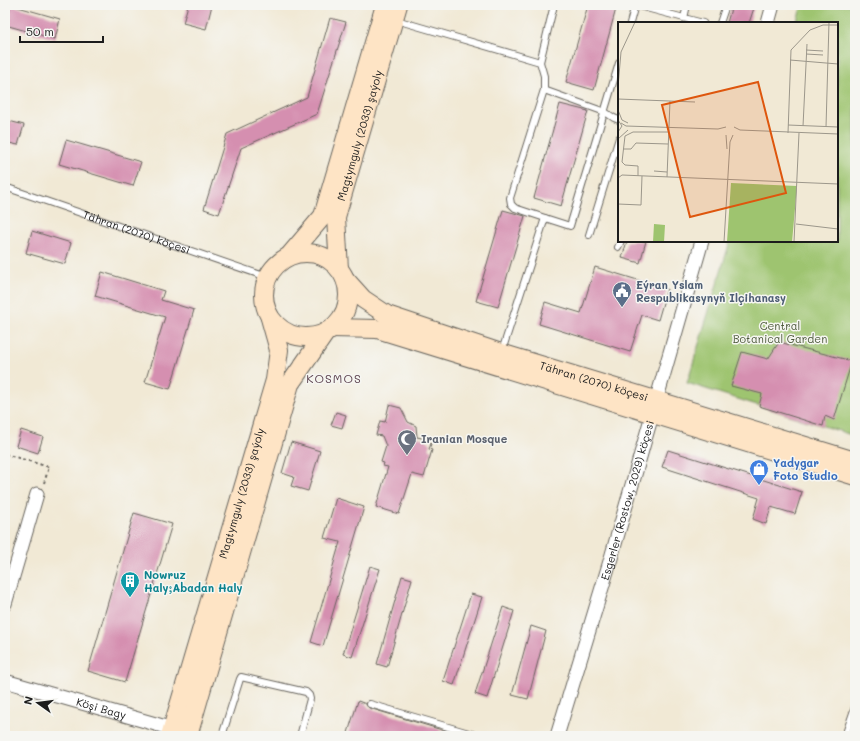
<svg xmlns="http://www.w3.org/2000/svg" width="860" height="741" font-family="Mali,sans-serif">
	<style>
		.green { fill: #9ec46f; stroke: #5d7046 }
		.building { fill: #d58fb0 }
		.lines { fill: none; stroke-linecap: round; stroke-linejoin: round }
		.lane-casing { stroke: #67645d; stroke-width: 8 }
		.street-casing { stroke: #67645d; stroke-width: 15 }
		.secondary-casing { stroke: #67645d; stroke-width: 20 }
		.path { stroke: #67645d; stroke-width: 2; stroke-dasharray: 3 3; stroke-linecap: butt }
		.lane { stroke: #fff; stroke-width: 6 }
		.street { stroke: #fff; stroke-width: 13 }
		.secondary { stroke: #fee4c5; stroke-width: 18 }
		.labels { text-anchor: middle; stroke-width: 3; stroke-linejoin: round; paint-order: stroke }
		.street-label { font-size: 11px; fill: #1c1c1c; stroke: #f6f6f2 }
		.service-label { font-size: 11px; font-weight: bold; fill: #4e5e75; stroke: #f6f6f2; text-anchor: start }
		.park-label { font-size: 11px; fill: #4a5739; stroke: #f6f6f2 }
		.worship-label { font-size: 11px; font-weight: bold; fill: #5b616d; stroke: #f6f6f2; text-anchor: start }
		.shop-label { font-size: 11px; font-weight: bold; fill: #366cbe; stroke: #f6f6f2; text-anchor: start }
		.culture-label { font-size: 11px; font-weight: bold; fill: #0d838f; stroke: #f6f6f2; text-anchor: start }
		.neighbourhood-label { font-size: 12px; letter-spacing: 1px; fill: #5d4450; stroke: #f6f6f2 }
		.inset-road { fill: none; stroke: #9c978b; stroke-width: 1 }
		.view { fill: #de560d; fill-opacity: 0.15; stroke: #de560d; stroke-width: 2 }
		.inset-edge { fill: none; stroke: #1c1c1c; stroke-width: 2 }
	</style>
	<rect width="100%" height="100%" fill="#f6f6f2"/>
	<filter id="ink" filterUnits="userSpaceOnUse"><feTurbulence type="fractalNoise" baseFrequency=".025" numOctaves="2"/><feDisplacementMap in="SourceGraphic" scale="8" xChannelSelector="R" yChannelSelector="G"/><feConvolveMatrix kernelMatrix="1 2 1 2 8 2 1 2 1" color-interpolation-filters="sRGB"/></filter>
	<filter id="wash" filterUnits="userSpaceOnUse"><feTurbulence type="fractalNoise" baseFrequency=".012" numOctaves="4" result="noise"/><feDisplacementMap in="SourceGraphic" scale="16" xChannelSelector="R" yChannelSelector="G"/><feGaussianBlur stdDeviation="0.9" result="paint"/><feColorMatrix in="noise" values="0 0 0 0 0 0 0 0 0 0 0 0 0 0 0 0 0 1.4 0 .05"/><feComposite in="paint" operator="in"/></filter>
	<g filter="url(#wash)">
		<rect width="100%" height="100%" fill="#f1e9d5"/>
		<path class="green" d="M 802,5 L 855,5 L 855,436 L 687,383 L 730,241 L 837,241 L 837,23 L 796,23 Z"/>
		<g id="blocks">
			<path class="building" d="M 11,5 L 60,19 L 55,39 L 5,25 Z
				M 188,5 L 212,5 L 206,29 L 183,23 Z
				M 588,5 L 617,5 L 594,90 L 566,82 Z
				M 732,5 L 755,5 L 749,23 L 727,23 Z
				M 330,18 L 346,22 L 317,114 L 241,148 L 219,214 L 204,209 L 227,134 L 307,97 Z
				M 560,104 L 588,111 L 561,206 L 534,198 Z
				M 5,120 L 24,125 L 18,145 L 5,142 Z
				M 66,140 L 141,162 L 133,186 L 59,164 Z
				M 503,210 L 525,216 L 498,307 L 476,301 Z
				M 32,231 L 71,243 L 65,264 L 26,253 Z
				M 627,241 L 646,241 L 640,263 L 622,258 Z
				M 595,267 L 667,289 L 658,320 L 642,315 L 630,352 L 539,324 L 545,302 L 581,313 Z
				M 102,272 L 164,291 L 161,300 L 194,310 L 170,389 L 145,382 L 165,317 L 95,296 Z
				M 779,342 L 852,361 L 834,420 L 825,416 L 823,426 L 759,406 L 762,394 L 731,386 L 742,352 L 768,359 Z
				M 389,405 L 401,408 L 408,422 L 416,426 L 417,437 L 426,439 L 431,444 L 429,449 L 432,450 L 424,477 L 412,474 L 399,514 L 376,507 L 388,467 L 383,466 L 384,463 L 381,462 L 386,446 L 382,436 L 376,435 L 380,421 L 385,422 Z
				M 336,412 L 346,415 L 342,428 L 331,425 Z
				M 21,430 L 43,437 L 38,453 L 16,446 Z
				M 291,442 L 320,451 L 308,491 L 291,486 L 294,477 L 282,473 Z
				M 668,450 L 802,492 L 795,514 L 771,507 L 766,524 L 753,519 L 759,498 L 662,467 Z
				M 336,498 L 364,507 L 323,646 L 311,642 L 340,542 L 324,538 Z
				M 134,513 L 172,524 L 125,682 L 88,671 Z
				M 370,566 L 380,569 L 352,657 L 343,654 Z
				M 402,576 L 412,579 L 387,667 L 377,664 Z
				M 471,594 L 482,597 L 454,685 L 443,681 Z
				M 503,607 L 514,611 L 487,698 L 475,694 Z
				M 531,626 L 546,631 L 528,699 L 512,695 Z
				M 358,701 L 366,704 L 369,708 L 462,736 L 347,736 Z"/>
		</g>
	</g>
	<g filter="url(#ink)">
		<use href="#blocks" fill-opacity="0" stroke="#67645d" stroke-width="1"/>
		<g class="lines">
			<g class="lane-casing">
				<g id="lane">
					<path d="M 684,18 L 703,23"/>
					<path d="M 396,20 L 540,62 L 544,76 L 544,90 L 605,112 L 614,118 L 619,120"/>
					<path d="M 630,23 L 635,5 L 684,18 L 687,5"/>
					<path d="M 720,23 L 726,5"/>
					<path d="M 540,62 L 554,5"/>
					<path d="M 544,90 L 510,198 L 511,204 L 515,208 L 545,218"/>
					<path id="s1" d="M 5,187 L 267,277"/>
					<path d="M 589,235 L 619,138"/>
					<path d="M 618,247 L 621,241"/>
					<path d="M 502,351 L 545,218 L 570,226 L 619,63"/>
					<path d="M 370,704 L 479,736"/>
					<path d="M 222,736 L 240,679 L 241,677 L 306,692 L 309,695 L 310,699 L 300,736"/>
					<path d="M 845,736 L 855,707"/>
				</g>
			</g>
			<g class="street-casing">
				<g id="street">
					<path d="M 768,23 L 773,5"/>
					<path d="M 5,604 L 37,494"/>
					<path id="s2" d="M 5,681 L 180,731"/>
					<path id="s3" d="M 557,736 L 611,558 L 702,241"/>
				</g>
			</g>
			<g class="secondary-casing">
				<g id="secondary">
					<circle cx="306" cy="295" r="42"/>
					<path d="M 289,256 L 323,216 L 385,5"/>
					<path id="s4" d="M 339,269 L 336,217 L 398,5"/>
					<path id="s5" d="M 345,279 L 363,299 L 387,315 L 501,353 L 855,461"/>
					<path d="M 332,328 L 377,329 L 855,476"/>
					<path id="s6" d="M 170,736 L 275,380 L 279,350 L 270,318"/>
					<path d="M 188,736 L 290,384 L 326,332"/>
				</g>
			</g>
			<path class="path" d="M 5,454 L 49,467 L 44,483"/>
			<use href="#lane" class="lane"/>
			<use href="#street" class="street"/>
			<use href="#secondary" class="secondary"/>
		</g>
	</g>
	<defs>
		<g id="civic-pin" transform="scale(1)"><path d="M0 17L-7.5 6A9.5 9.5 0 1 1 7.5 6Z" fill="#5c6f8a" stroke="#f6f6f2"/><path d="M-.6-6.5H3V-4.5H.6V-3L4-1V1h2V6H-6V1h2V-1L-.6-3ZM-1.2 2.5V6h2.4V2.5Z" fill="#fff"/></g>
		<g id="mosque-pin" transform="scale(1)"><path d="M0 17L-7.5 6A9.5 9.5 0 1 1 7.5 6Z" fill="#6b7280" stroke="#f6f6f2"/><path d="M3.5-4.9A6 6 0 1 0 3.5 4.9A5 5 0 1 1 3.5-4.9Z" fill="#fff"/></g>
		<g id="shop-pin" transform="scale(1)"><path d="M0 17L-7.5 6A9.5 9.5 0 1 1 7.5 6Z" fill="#3f7fe0" stroke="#f6f6f2"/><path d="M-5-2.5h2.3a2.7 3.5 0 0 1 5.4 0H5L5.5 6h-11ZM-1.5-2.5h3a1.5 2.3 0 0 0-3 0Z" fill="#fff"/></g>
		<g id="building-pin" transform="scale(1)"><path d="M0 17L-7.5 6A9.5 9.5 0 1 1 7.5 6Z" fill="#0f9aa8" stroke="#f6f6f2"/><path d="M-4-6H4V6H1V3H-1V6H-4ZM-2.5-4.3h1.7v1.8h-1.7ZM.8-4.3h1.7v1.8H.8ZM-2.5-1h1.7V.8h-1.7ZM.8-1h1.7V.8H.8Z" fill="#fff"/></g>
	</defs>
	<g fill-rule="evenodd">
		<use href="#civic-pin" x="622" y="291"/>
		<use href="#mosque-pin" x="407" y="439"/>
		<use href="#shop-pin" x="759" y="469"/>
		<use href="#building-pin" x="130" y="581"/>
	</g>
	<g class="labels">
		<g class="street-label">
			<text dy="4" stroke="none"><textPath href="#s4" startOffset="137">Magtymguly (2033) şaýoly</textPath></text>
			<text dy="4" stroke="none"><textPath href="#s1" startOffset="139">Tähran (2070) köçesi</textPath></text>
			<text dy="4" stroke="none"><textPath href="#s5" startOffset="273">Tähran (2070) köçesi</textPath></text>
			<text dy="4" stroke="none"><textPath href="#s6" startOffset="253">Magtymguly (2033) şaýoly</textPath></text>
			<text dy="4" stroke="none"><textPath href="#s3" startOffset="246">Esgerler (Rostow, 2029) köçesi</textPath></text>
			<text dy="4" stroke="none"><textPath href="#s2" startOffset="100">Köşi Bagy</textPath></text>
		</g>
		<g class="service-label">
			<text x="636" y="289">Eýran Yslam<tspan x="636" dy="13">Respublikasynyň Ilçihanasy</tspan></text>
		</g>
		<g class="park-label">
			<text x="780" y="330">Central<tspan x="780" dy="13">Botanical Garden</tspan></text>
		</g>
		<g class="worship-label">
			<text x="421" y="443">Iranian Mosque</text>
		</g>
		<g class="shop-label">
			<text x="773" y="467">Yadygar<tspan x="773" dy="13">Foto Studio</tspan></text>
		</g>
		<g class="culture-label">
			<text x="144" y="579">Nowruz<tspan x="144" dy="13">Haly;Abadan Haly</tspan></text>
		</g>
		<g class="neighbourhood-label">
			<text x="334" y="383">KOSMOS</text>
		</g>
	</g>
	<g transform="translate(618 22)">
		<rect width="220" height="220" fill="#f1e9d5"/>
		<path d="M 113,161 L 179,164 L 174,220 L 109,220 ZM 36,202 L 47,203 L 46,220 L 35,220 Z" fill="#9ec46f"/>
		<path class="inset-road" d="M 188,28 L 205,29M 188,32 L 205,33M 172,38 L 220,42M 0,65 L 3,30 L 17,0M 0,77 L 77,80M 0,88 L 4,98 L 10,101M 0,98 L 4,104 L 0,110M 3,101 L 8,104 L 100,107 L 108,105M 170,103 L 220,105M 185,104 L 189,22M 116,105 L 122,108 L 220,112M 208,105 L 211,0M 170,111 L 173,28 L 192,8 L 205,3 L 220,3M 108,113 L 109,127M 0,117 L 10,108M 5,127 L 13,127 L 18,121 L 50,122M 36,149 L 49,150M 20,154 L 20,144 L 7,143 L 4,140 L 7,114 L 15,110 L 51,110M 49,155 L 52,79M 0,156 L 4,153 L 220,162M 0,182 L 23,183 L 24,154M 178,202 L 220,207M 106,220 L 112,120 L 115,113M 176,220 L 181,111"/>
		<path class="view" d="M 140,60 L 168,171 L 72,195 L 44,83 Z"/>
		<rect width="220" height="220" class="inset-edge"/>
	</g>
	<rect width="860" height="741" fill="none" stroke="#f6f6f2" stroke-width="20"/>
	<g transform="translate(38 703) rotate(284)" stroke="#f6f6f2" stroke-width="3" paint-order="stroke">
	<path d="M0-3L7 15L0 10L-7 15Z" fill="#1c1c1c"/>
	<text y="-6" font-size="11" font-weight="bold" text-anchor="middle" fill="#1c1c1c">N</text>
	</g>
	<path d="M20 36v6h83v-6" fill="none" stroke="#1c1c1c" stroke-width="2"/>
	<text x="26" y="36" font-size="12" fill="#1c1c1c" stroke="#f6f6f2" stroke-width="3" paint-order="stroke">50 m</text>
</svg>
